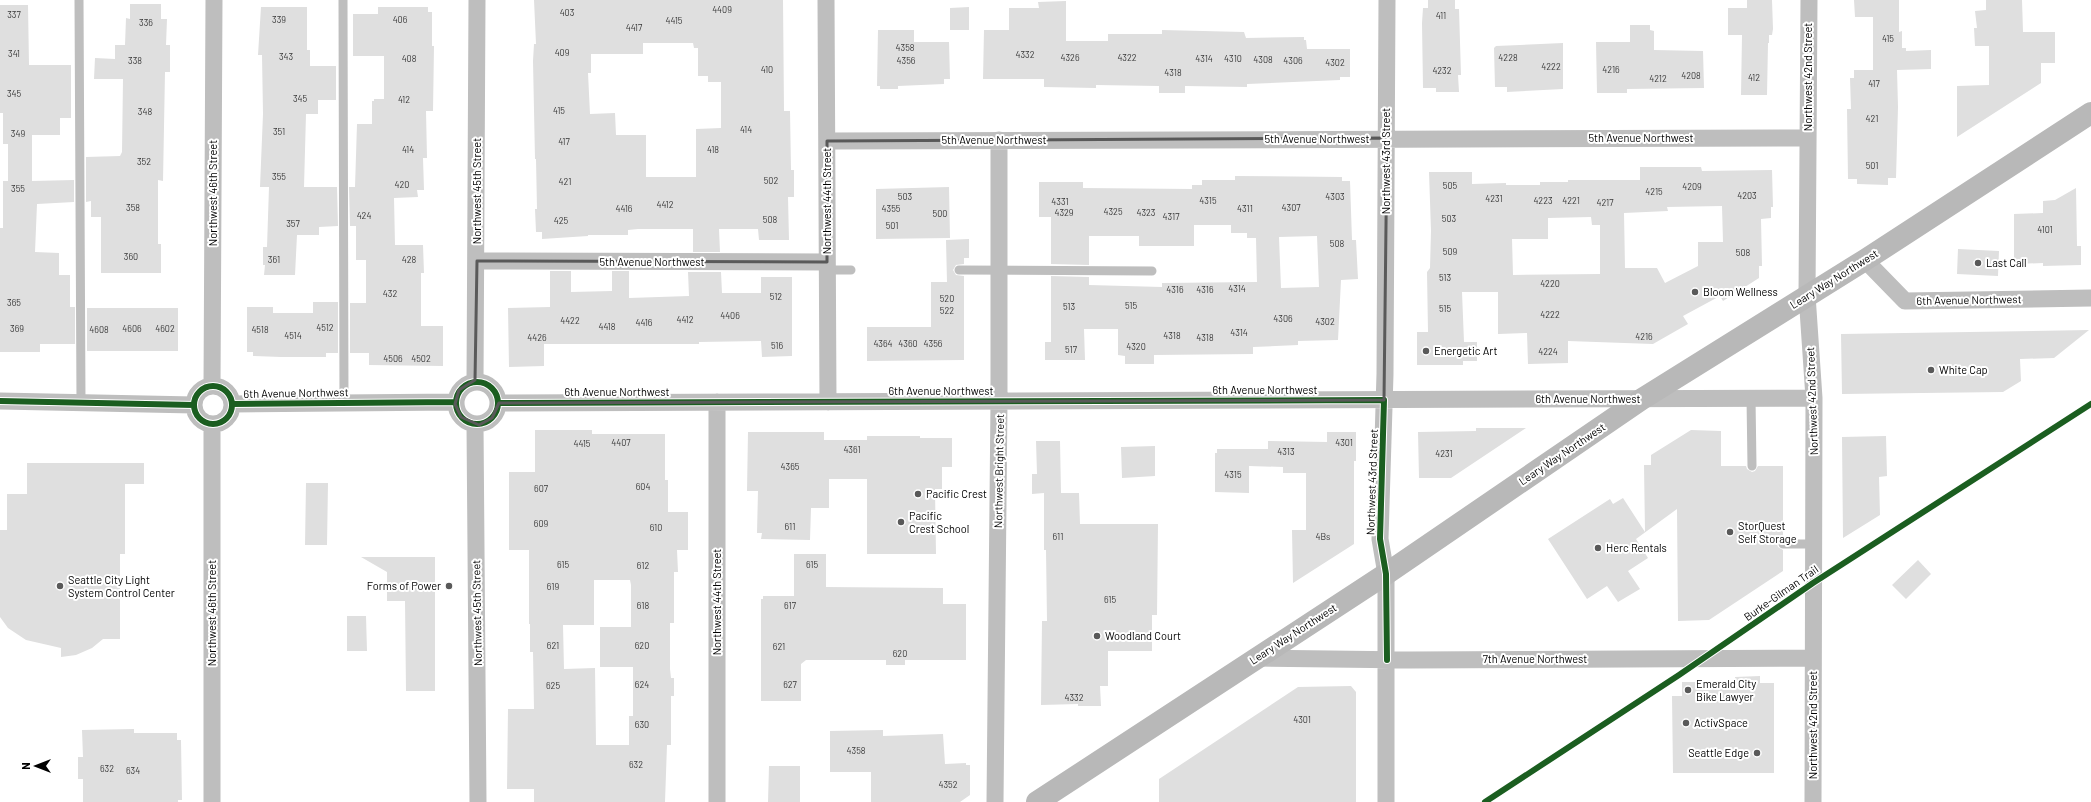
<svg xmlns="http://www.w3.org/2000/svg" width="2091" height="802" font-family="Barlow,sans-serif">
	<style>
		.building { fill: #dfdfdf; fill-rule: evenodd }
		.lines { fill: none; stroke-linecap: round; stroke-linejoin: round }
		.service { stroke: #bebebe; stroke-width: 9 }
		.minor { stroke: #bebebe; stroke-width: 17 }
		.secondary { stroke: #b8b8b8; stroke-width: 22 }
		.cycleway-casing { stroke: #fff; stroke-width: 8 }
		.cycleway { stroke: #1b5e20; stroke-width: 6 }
		.marked { fill: none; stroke: #595959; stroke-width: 3; stroke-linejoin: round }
		.poi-dot { fill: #595959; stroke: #fff; stroke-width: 1.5 }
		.labels { text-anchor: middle; stroke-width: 4; stroke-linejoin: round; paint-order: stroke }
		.number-label { font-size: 9px; fill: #383838 }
		.street-label { font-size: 11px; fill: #000; stroke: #fff }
		.poi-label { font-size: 11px; fill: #000; stroke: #fff; text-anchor: start }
	</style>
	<rect width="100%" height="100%" fill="#fff"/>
	<path class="building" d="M 534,0 L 783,0 L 784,111 L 790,111 L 791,170 L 794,170 L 794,197 L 788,197 L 789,240 L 759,240 L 758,229 L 719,229 L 720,252 L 693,252 L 693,229 L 638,229 L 628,230 L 628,235 L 588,235 L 588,236 L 542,239 L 542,232 L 536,232 L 535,209 L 537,209 L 536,159 L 535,159 L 533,61 L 534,44 L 536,44 ZM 643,43 L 693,43 L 694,48 L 698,48 L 698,76 L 708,76 L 708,82 L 721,82 L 721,128 L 696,129 L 696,177 L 646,177 L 646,135 L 616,135 L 615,113 L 590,114 L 588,73 L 591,73 L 591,54 L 643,54 Z
		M 1428,0 L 1455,0 L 1455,9 L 1459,9 L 1461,75 L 1458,75 L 1459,92 L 1436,92 L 1436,88 L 1423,88 L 1422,23 L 1423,8 L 1428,8 Z
		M 1747,0 L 1772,0 L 1773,29 L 1772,35 L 1769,35 L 1769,43 L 1768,43 L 1767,95 L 1741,95 L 1742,35 L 1728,35 L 1728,8 L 1747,8 Z
		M 1854,0 L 1899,0 L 1899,32 L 1902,31 L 1902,48 L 1906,48 L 1906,51 L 1931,50 L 1931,69 L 1897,70 L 1898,107 L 1896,178 L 1888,178 L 1888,185 L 1857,184 L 1857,179 L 1848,179 L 1847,109 L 1851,109 L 1850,78 L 1854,78 L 1854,70 L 1873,70 L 1873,17 L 1855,17 Z
		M 1986,0 L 2022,0 L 2023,32 L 2055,32 L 2055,63 L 2041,63 L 2041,83 L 1957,137 L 1957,86 L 1989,85 L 1989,46 L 1975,46 L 1974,28 L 1977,28 L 1975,11 L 1986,10 Z
		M 1066,1 L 1066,41 L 1108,41 L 1108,34 L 1162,34 L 1162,30 L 1244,32 L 1246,38 L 1304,37 L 1304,40 L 1306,40 L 1307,49 L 1350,49 L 1350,77 L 1340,77 L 1340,80 L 1247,84 L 1247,87 L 1185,86 L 1185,93 L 1159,93 L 1159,86 L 1096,85 L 1096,88 L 1044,87 L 1044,79 L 983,79 L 984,30 L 1009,30 L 1009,8 L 1039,8 L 1038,2 Z
		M 130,4 L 161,4 L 161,19 L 167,19 L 166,45 L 170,45 L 170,72 L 165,72 L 163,181 L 158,180 L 158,244 L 161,244 L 161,273 L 101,273 L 101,217 L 91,217 L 91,201 L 86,202 L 86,157 L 120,156 L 122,152 L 123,79 L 94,79 L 95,58 L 115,59 L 115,45 L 125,45 L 126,18 L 130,19 Z
		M 0,5 L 28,5 L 29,65 L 71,65 L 71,118 L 60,118 L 60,135 L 32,135 L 32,181 L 74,180 L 74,202 L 37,204 L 35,252 L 59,253 L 59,275 L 70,275 L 70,307 L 75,307 L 75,344 L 40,344 L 40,352 L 0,352 L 0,228 L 3,228 L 3,181 L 8,181 L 8,144 L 3,144 L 3,113 L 0,113 Z
		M 261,7 L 307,7 L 307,50 L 310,50 L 310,66 L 336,66 L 336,100 L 318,100 L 318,114 L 306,114 L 304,187 L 337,187 L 338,226 L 319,227 L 319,235 L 297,235 L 295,275 L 264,275 L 265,265 L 263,265 L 263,247 L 267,247 L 269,187 L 260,187 L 263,114 L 262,55 L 258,55 Z
		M 378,7 L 428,7 L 428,12 L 432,12 L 432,46 L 434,46 L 433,111 L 426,111 L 427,158 L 423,158 L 424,190 L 417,190 L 418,197 L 394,198 L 395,245 L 423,245 L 424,273 L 421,273 L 421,326 L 443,326 L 443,366 L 369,365 L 369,353 L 350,353 L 350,303 L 366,303 L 366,260 L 356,260 L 356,226 L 350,226 L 349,187 L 355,187 L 357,124 L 372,124 L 372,101 L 374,101 L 374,99 L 384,99 L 384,56 L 353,56 L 353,14 L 378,14 Z
		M 969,7 L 969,30 L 950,30 L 950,8 Z
		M 1630,25 L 1650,25 L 1650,30 L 1654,31 L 1654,50 L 1703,51 L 1704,88 L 1627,89 L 1627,93 L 1597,93 L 1596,42 L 1630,42 Z
		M 878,30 L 914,30 L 914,42 L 949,42 L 950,79 L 944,79 L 944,84 L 898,86 L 898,89 L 880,89 L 880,86 L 877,86 Z
		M 1563,43 L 1563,89 L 1507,92 L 1507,87 L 1495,87 L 1494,48 L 1496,46 Z
		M 1640,167 L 1701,167 L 1702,171 L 1772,170 L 1773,207 L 1771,207 L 1771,218 L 1761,219 L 1762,266 L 1759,266 L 1759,278 L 1723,301 L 1720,296 L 1683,316 L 1688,324 L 1653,344 L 1568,341 L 1568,363 L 1528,364 L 1527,333 L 1498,334 L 1498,292 L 1462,292 L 1464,342 L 1477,342 L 1477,361 L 1463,361 L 1463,365 L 1417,365 L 1417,332 L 1428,332 L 1427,272 L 1430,268 L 1431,231 L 1429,172 L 1472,172 L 1472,184 L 1506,183 L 1506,185 L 1540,185 L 1540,182 L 1568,182 L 1568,180 L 1640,180 ZM 1722,206 L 1723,242 L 1698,242 L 1698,266 L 1665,283 L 1657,268 L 1625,268 L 1624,213 L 1668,211 L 1667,207 ZM 1591,217 L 1592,225 L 1600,225 L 1600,274 L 1513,275 L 1512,239 L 1548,239 L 1548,218 Z
		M 1235,176 L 1342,177 L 1342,181 L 1350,181 L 1352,240 L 1356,240 L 1358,279 L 1341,280 L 1338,340 L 1298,341 L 1298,345 L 1253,347 L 1253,354 L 1154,355 L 1154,364 L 1125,364 L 1125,356 L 1118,355 L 1118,329 L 1084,329 L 1085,360 L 1045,360 L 1045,342 L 1051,342 L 1051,276 L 1089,277 L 1089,285 L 1162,287 L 1162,283 L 1257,282 L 1256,238 L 1247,238 L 1247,233 L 1231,233 L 1231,225 L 1194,225 L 1194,246 L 1139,246 L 1139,236 L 1089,236 L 1089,265 L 1051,264 L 1051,217 L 1039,217 L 1039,182 L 1083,182 L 1083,188 L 1192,189 L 1192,185 L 1202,185 L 1202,180 L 1235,180 ZM 1317,236 L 1319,287 L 1281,288 L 1279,237 Z
		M 949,187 L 950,238 L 876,239 L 876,189 Z
		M 2076,188 L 2077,246 L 2081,246 L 2081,265 L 2043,266 L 2043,263 L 2014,264 L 2014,214 L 2043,213 L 2043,201 L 2055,200 Z
		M 969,239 L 969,258 L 964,258 L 964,264 L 956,265 L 953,270 L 956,275 L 964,276 L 964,360 L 867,361 L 867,327 L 931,327 L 931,282 L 947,282 L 946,240 Z
		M 1958,249 L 1999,251 L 1998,276 L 1957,274 Z
		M 550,271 L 571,271 L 571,292 L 612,291 L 612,271 L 629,271 L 629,298 L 689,296 L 688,272 L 721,272 L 722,293 L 761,293 L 761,277 L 792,277 L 792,356 L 762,357 L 761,341 L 699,342 L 699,344 L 544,344 L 544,366 L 509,367 L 508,308 L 550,307 Z
		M 313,302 L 338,302 L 338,353 L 326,353 L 326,357 L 281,357 L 253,356 L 253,352 L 247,352 L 247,307 L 273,307 L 273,313 L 313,313 Z
		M 87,308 L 178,308 L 178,351 L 87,351 Z
		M 2089,330 L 2054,358 L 2020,359 L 2021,381 L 2003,392 L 1842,394 L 1841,334 Z
		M 1476,428 L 1526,428 L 1451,478 L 1419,478 L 1418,432 L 1476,431 Z
		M 535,430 L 592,430 L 592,434 L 665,434 L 665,480 L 668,480 L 668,512 L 688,512 L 688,550 L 677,550 L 678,572 L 674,572 L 674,623 L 670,623 L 670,669 L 671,678 L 674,678 L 674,696 L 671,696 L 671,745 L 667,745 L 665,802 L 534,802 L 534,789 L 507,789 L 508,709 L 534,709 L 533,652 L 530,652 L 530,624 L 529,624 L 529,550 L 509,550 L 509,472 L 535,472 ZM 594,580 L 630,580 L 631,585 L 631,627 L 600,627 L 600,667 L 633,667 L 633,716 L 629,716 L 629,745 L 596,745 L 595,668 L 564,669 L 563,625 L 594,625 Z
		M 1691,430 L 1721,431 L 1721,466 L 1746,466 L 1747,469 L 1752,472 L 1755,471 L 1758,466 L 1783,466 L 1783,538 L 1777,544 L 1778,547 L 1783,550 L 1783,571 L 1709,620 L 1678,621 L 1677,509 L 1636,539 L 1648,558 L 1628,571 L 1640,589 L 1618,602 L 1607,586 L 1587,599 L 1548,539 L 1610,499 L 1613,504 L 1623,498 L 1645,532 L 1644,465 L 1651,465 L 1651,455 Z
		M 748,432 L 824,432 L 824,440 L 867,440 L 867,436 L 920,436 L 920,438 L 952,438 L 952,467 L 942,467 L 942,489 L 935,489 L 936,554 L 867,554 L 867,479 L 829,479 L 829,508 L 811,508 L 810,540 L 761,539 L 762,533 L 757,533 L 758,491 L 747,491 Z
		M 1327,432 L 1356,432 L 1356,461 L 1354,461 L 1354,544 L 1293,583 L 1292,530 L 1306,530 L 1306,473 L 1283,473 L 1283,467 L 1249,466 L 1249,493 L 1215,492 L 1215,453 L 1217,453 L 1217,449 L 1268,449 L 1268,441 L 1327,442 Z
		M 1886,436 L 1887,476 L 1879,477 L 1880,515 L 1843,538 L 1842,437 Z
		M 1036,441 L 1060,441 L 1061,493 L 1079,493 L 1080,524 L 1158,524 L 1157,615 L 1152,615 L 1152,651 L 1108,651 L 1108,686 L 1100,686 L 1101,706 L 1078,706 L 1078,704 L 1041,705 L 1042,621 L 1047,621 L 1046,550 L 1044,550 L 1044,493 L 1032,494 L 1032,474 L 1037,474 Z
		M 1155,446 L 1155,476 L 1122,478 L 1121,447 Z
		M 27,463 L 144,463 L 144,484 L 125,484 L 125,554 L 120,554 L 120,639 L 103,639 L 92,648 L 76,655 L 61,657 L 61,648 L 26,640 L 8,628 L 0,617 L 0,530 L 7,530 L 7,494 L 27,494 Z
		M 306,483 L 328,483 L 327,545 L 305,545 Z
		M 794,554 L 826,554 L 826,587 L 943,588 L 943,604 L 966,604 L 966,660 L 905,660 L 905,665 L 886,665 L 886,660 L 806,660 L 801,664 L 801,701 L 761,701 L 761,599 L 763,599 L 763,596 L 794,596 Z
		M 361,557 L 435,557 L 435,691 L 406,691 L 405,601 L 387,601 L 387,572 Z
		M 1918,560 L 1931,574 L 1906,599 L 1892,585 Z
		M 347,616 L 366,616 L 367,651 L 347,651 Z
		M 1760,676 L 1760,683 L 1774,683 L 1774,773 L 1673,773 L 1672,696 L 1682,696 L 1682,682 L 1735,682 L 1735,677 Z
		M 1351,686 L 1356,692 L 1356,802 L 1159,802 L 1159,779 L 1298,687 Z
		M 134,729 L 134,733 L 177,733 L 177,740 L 181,740 L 182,800 L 178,800 L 178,802 L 83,802 L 83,779 L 78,779 L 78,757 L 83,757 L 82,730 Z
		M 883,730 L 883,736 L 943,734 L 945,764 L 966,763 L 966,765 L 970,765 L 970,795 L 960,802 L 871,802 L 871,772 L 830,772 L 830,731 Z
		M 769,766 L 800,766 L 800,802 L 768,802 Z"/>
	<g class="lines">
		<path class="service" d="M 79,0 L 81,402
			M 343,0 L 344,403
			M 828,270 L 851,270
			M 959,270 L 1152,271
			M 1751,398 L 1752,466
			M 1783,544 L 1814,544"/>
		<path class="minor" d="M 826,0 L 828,402
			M 1809,0 L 1807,295 L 1814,398 L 1813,802
			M 827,141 L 1808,138
			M 1865,260 L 1905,301 L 2091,298
			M 477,261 L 827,262
			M456 403a21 21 0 1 1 42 0a21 21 0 1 1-42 0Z
			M 475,382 L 477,0
			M 212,386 L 214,0
			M194 405a19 19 0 1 1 38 0a19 19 0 1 1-38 0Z
			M 0,401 L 194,405
			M 498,403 L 1814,398
			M 232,404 L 456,402
			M 212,424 L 212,802
			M 475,424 L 478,802
			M 1256,658 L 1411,660 L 1813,658
			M 717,802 L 717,402
			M 995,802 L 999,401 L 999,140
			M 1386,802 L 1386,574 L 1380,539 L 1385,374 L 1387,0"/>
		<path class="secondary" d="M 1037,802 L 1386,574 L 1642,399 L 1865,260 L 2091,113"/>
		<g class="cycleway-casing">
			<path id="cycleway" d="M456 403a21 21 0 1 1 42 0a21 21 0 1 1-42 0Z
				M194 405a19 19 0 1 1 38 0a19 19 0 1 1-38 0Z
				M 0,401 L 194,405
				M 498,403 L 1384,400 L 1380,539 L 1386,574 L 1387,660
				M 232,404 L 456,402
				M 1485,802 L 1679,675 L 1813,583 L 2091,404"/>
		</g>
		<use href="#cycleway" class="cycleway"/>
	</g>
	<path class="marked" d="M 1387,138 L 1384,400 L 499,403 L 492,418 L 479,425 L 461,417 L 455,404 L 459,390 L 475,380 L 477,261 L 827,262 L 827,141 Z"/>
	<g class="poi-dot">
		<circle cx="1978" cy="263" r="4"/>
		<circle cx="1695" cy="292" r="4"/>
		<circle cx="1426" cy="351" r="4"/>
		<circle cx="1931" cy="370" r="4"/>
		<circle cx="918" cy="494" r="4"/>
		<circle cx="901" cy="522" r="4"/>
		<circle cx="1730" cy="532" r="4"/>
		<circle cx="1598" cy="548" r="4"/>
		<circle cx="60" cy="586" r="4"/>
		<circle cx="449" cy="586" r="4"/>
		<circle cx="1097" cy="636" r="4"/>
		<circle cx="1688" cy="690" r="4"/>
		<circle cx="1686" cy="723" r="4"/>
		<circle cx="1757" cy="753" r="4"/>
	</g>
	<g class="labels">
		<g class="number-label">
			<text x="722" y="13">4409</text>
			<text x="567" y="16">403</text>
			<text x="14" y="18">337</text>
			<text x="1441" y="19">411</text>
			<text x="279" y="23">339</text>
			<text x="400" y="23">406</text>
			<text x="674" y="24">4415</text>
			<text x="146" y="26">336</text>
			<text x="634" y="31">4417</text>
			<text x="1888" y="42">415</text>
			<text x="905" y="51">4358</text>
			<text x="562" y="56">409</text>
			<text x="14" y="57">341</text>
			<text x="1025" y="58">4332</text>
			<text x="286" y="60">343</text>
			<text x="1070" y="61">4326</text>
			<text x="1127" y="61">4322</text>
			<text x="1508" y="61">4228</text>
			<text x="409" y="62">408</text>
			<text x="1204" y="62">4314</text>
			<text x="1233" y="62">4310</text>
			<text x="1263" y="63">4308</text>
			<text x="135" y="64">338</text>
			<text x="906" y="64">4356</text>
			<text x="1293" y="64">4306</text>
			<text x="1335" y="66">4302</text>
			<text x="1551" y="70">4222</text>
			<text x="767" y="73">410</text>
			<text x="1611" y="73">4216</text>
			<text x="1442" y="74">4232</text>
			<text x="1173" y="76">4318</text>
			<text x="1691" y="79">4208</text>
			<text x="1754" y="81">412</text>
			<text x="1658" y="82">4212</text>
			<text x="1874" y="87">417</text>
			<text x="14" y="97">345</text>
			<text x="300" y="102">345</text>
			<text x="404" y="103">412</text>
			<text x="559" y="114">415</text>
			<text x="145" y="115">348</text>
			<text x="1872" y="122">421</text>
			<text x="746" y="133">414</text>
			<text x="279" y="135">351</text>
			<text x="18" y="137">349</text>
			<text x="564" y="145">417</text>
			<text x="408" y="153">414</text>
			<text x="713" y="153">418</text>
			<text x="144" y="165">352</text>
			<text x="1872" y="169">501</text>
			<text x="279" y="180">355</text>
			<text x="771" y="184">502</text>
			<text x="565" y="185">421</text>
			<text x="402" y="188">420</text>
			<text x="1450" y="189">505</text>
			<text x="1692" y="190">4209</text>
			<text x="18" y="192">355</text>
			<text x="1654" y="195">4215</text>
			<text x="1747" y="199">4203</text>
			<text x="905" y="200">503</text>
			<text x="1335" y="200">4303</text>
			<text x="1494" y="202">4231</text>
			<text x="1208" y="204">4315</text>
			<text x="1543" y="204">4223</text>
			<text x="1571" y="204">4221</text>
			<text x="1060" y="205">4331</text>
			<text x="1605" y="206">4217</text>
			<text x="665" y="208">4412</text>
			<text x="133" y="211">358</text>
			<text x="1291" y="211">4307</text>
			<text x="624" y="212">4416</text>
			<text x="891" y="212">4355</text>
			<text x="1245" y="212">4311</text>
			<text x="1113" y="215">4325</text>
			<text x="1064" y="216">4329</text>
			<text x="1146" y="216">4323</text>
			<text x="940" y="217">500</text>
			<text x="364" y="219">424</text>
			<text x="1171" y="220">4317</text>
			<text x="1449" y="222">503</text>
			<text x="770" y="223">508</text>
			<text x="561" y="224">425</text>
			<text x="293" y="227">357</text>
			<text x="892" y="229">501</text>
			<text x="2045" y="233">4101</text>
			<text x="1337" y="247">508</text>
			<text x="1450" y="255">509</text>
			<text x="1743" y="256">508</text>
			<text x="131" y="260">360</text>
			<text x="274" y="263">361</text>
			<text x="409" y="263">428</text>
			<text x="1445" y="281">513</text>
			<text x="1550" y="287">4220</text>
			<text x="1237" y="292">4314</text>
			<text x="1175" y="293">4316</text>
			<text x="1205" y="293">4316</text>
			<text x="390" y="297">432</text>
			<text x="776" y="300">512</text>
			<text x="947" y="302">520</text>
			<text x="14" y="306">365</text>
			<text x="1131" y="309">515</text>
			<text x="1069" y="310">513</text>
			<text x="1445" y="312">515</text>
			<text x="947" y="314">522</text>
			<text x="1550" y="318">4222</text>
			<text x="730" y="319">4406</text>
			<text x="1283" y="322">4306</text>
			<text x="685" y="323">4412</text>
			<text x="570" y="324">4422</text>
			<text x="1325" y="325">4302</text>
			<text x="644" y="326">4416</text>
			<text x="607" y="330">4418</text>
			<text x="325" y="331">4512</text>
			<text x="17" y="332">369</text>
			<text x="132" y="332">4606</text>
			<text x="165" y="332">4602</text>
			<text x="99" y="333">4608</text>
			<text x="260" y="333">4518</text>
			<text x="1239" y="336">4314</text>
			<text x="293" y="339">4514</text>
			<text x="1172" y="339">4318</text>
			<text x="1644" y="340">4216</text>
			<text x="537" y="341">4426</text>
			<text x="1205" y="341">4318</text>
			<text x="883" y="347">4364</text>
			<text x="908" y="347">4360</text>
			<text x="933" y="347">4356</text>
			<text x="777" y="349">516</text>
			<text x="1136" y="350">4320</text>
			<text x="1071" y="353">517</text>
			<text x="1548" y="355">4224</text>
			<text x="393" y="362">4506</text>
			<text x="421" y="362">4502</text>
			<text x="621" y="446">4407</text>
			<text x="1344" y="446">4301</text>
			<text x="582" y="447">4415</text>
			<text x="852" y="453">4361</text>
			<text x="1286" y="455">4313</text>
			<text x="1444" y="457">4231</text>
			<text x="790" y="470">4365</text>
			<text x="1233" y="478">4315</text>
			<text x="643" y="490">604</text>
			<text x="541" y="492">607</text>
			<text x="541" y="527">609</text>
			<text x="790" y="530">611</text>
			<text x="656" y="531">610</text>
			<text x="1058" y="540">611</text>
			<text x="1323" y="540">4Bs</text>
			<text x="563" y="568">615</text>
			<text x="812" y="568">615</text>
			<text x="643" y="569">612</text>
			<text x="553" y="590">619</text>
			<text x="1110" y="603">615</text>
			<text x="643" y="609">618</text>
			<text x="790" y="609">617</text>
			<text x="553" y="649">621</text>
			<text x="642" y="649">620</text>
			<text x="779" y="650">621</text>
			<text x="900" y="657">620</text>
			<text x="642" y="688">624</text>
			<text x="790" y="688">627</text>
			<text x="553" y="689">625</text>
			<text x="1074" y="701">4332</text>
			<text x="1302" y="723">4301</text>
			<text x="642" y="728">630</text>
			<text x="856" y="754">4358</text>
			<text x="636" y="768">632</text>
			<text x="107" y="772">632</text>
			<text x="133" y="774">634</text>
			<text x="948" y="788">4352</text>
		</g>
		<g class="street-label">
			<text transform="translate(1808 77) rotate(-90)" y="4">Northwest 42nd Street</text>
			<text x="1641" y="142">5th Avenue Northwest</text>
			<text x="1317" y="143">5th Avenue Northwest</text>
			<text x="994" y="144">5th Avenue Northwest</text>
			<text transform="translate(1386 161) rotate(-90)" y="4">Northwest 43rd Street</text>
			<text transform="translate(477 191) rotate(-90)" y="4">Northwest 45th Street</text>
			<text transform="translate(213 193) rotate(-90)" y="4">Northwest 46th Street</text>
			<text transform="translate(827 201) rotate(-90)" y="4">Northwest 44th Street</text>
			<text x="652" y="266">5th Avenue Northwest</text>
			<text transform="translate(1834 279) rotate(-32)" y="4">Leary Way Northwest</text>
			<text transform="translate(1969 300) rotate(-1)" y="4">6th Avenue Northwest</text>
			<text x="1265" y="394">6th Avenue Northwest</text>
			<text x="941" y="395">6th Avenue Northwest</text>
			<text x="617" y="396">6th Avenue Northwest</text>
			<text transform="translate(296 393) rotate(-1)" y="4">6th Avenue Northwest</text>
			<text x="1588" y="403">6th Avenue Northwest</text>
			<text transform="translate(1812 401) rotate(-92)" y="4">Northwest 42nd Street</text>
			<text transform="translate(1562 454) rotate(-34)" y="4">Leary Way Northwest</text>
			<text transform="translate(999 471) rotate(-89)" y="4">Northwest Bright Street</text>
			<text transform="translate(1372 482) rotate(-88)" y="4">Northwest 43rd Street</text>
			<text transform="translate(1781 593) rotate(-35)" y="4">Burke-Gilman Trail</text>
			<text transform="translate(717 602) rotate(-90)" y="4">Northwest 44th Street</text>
			<text transform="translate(212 613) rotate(-90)" y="4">Northwest 46th Street</text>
			<text transform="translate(477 613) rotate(-91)" y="4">Northwest 45th Street</text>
			<text transform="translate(1293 634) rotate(-33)" y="4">Leary Way Northwest</text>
			<text x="1535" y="663">7th Avenue Northwest</text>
			<text transform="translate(1813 725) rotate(-90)" y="4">Northwest 42nd Street</text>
		</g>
		<g class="poi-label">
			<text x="1986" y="267">Last Call</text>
			<text x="1703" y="296">Bloom Wellness</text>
			<text x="1434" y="355">Energetic Art</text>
			<text x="1939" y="374">White Cap</text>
			<text x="926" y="498">Pacific Crest</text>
			<text x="909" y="520">Pacific<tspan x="909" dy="13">Crest School</tspan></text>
			<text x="1738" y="530">StorQuest<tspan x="1738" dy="13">Self Storage</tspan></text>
			<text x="1606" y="552">Herc Rentals</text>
			<text x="68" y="584">Seattle City Light<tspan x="68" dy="13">System Control Center</tspan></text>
			<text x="441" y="590" text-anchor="end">Forms of Power</text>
			<text x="1105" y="640">Woodland Court</text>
			<text x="1696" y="688">Emerald City<tspan x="1696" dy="13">Bike Lawyer</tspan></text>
			<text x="1694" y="727">ActivSpace</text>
			<text x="1749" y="757" text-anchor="end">Seattle Edge</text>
		</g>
	</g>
	<g transform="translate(36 766) rotate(270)" stroke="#ffffff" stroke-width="3" paint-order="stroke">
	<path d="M0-3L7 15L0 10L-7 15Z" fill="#000000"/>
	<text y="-6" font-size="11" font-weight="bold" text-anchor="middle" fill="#000000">N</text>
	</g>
</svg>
